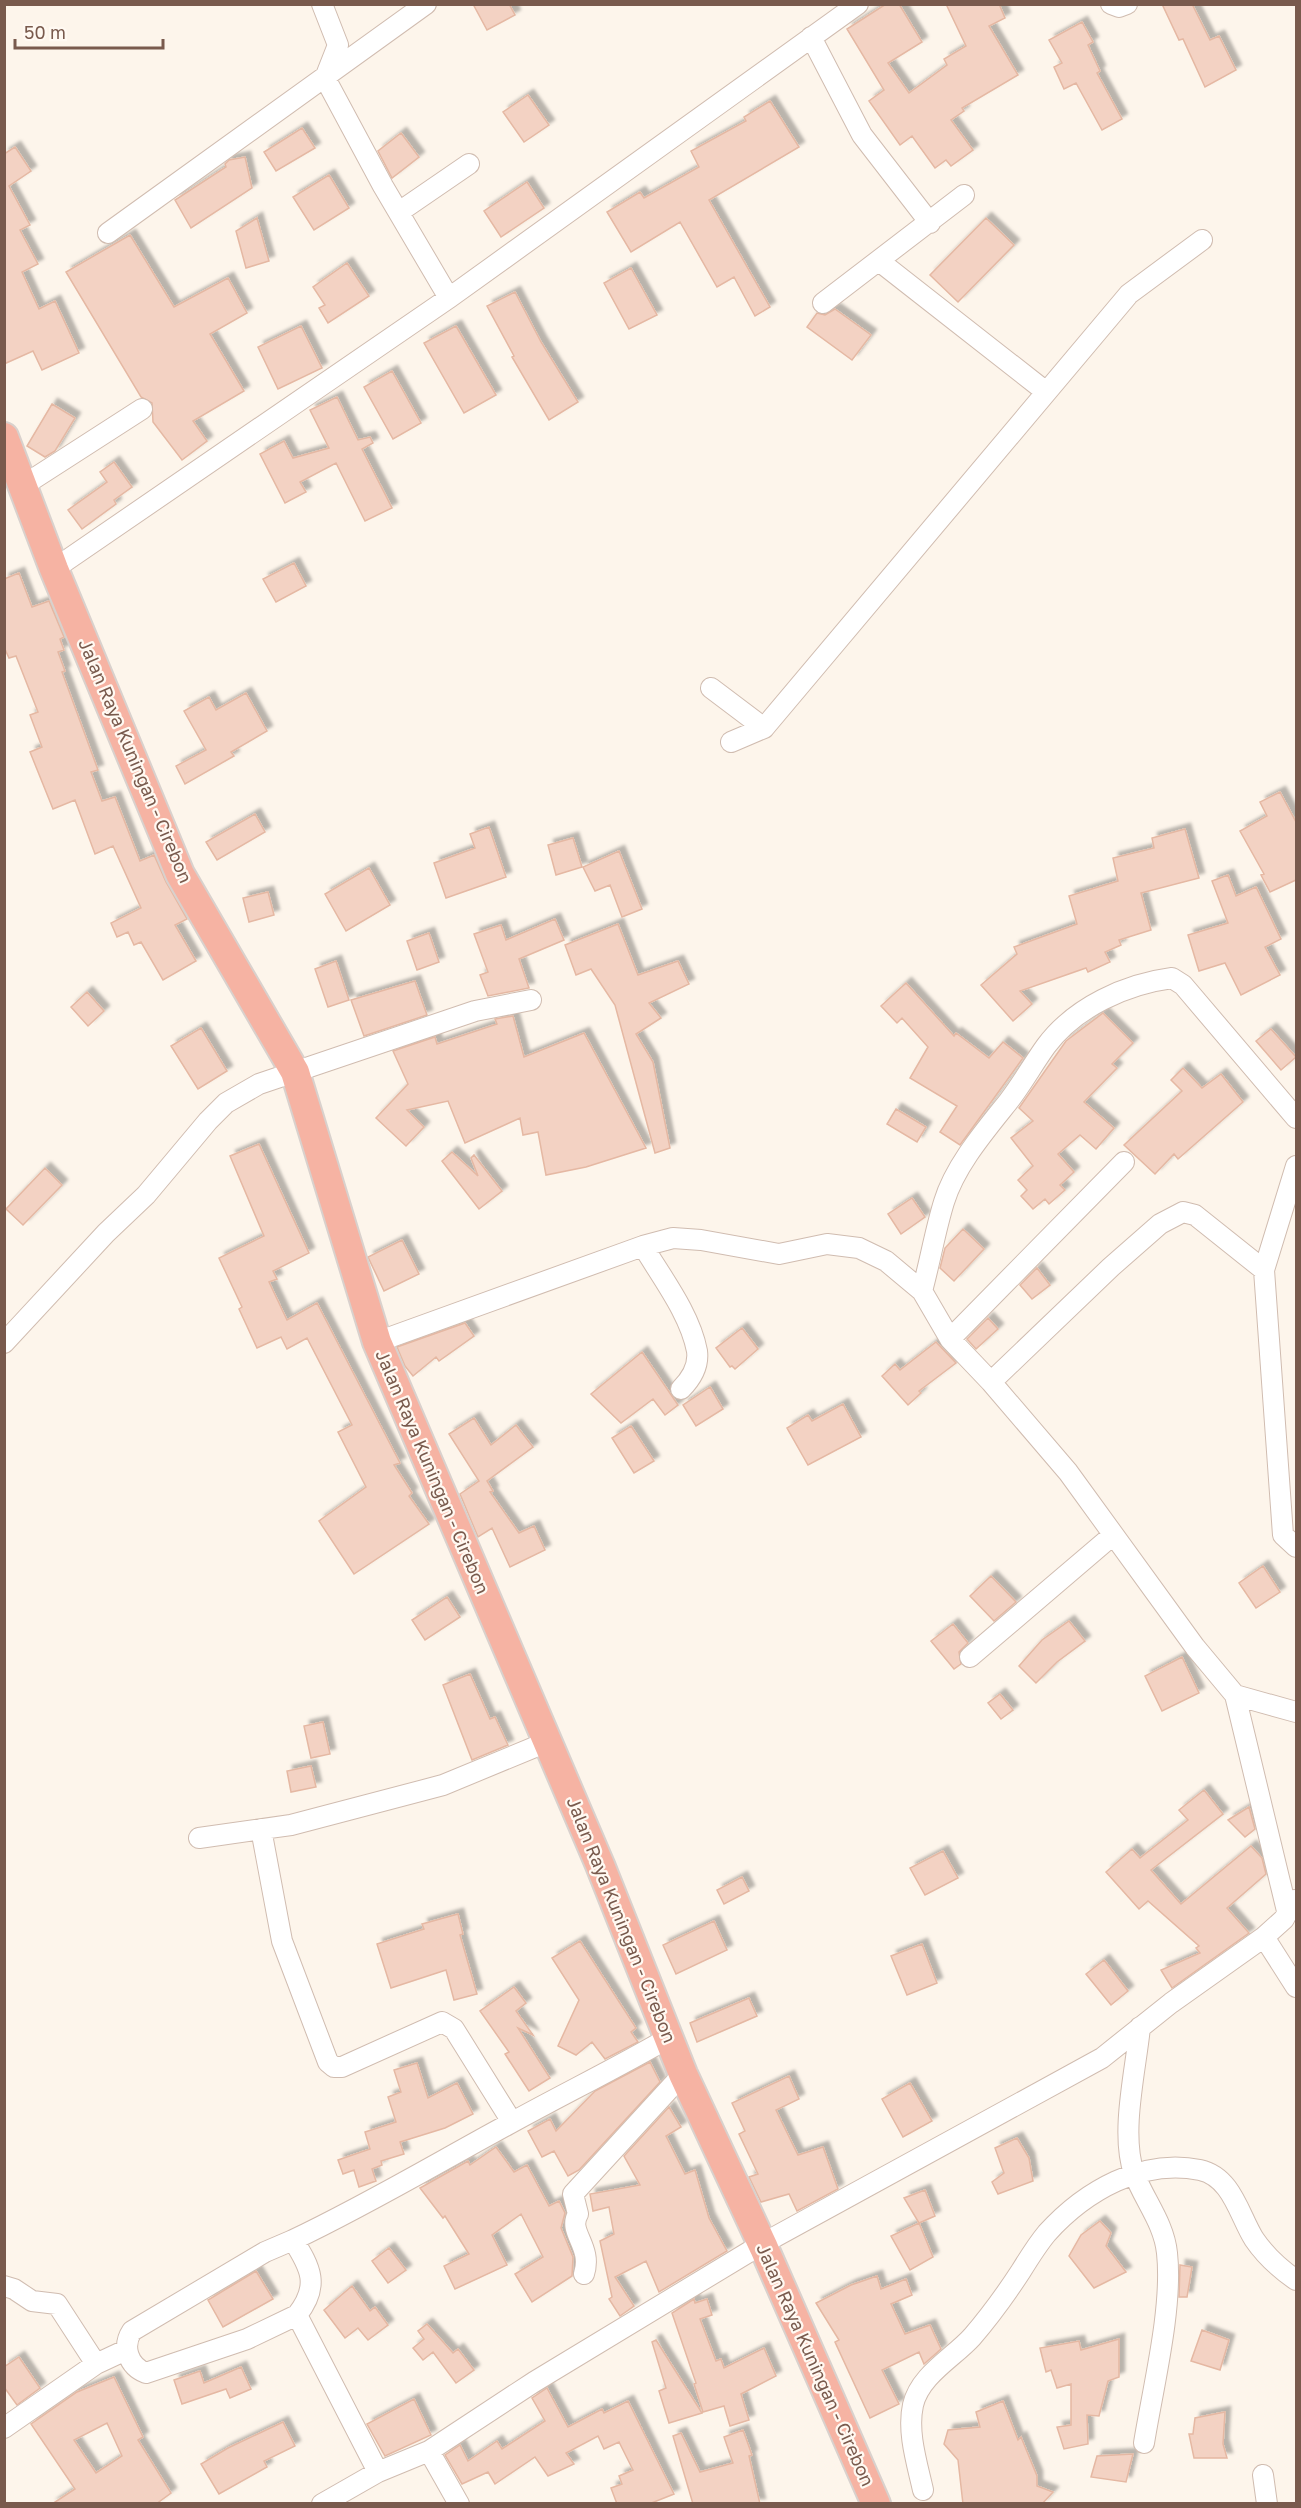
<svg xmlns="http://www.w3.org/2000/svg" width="1301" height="2508" font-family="'Golos Text',sans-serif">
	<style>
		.building { fill: #f3d2c3; stroke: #e5b8a3; stroke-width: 1.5; fill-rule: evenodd; filter: url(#shadow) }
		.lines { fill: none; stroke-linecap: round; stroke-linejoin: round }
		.minor-casing { stroke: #d0bcb0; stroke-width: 22 }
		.highway-casing { stroke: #d9d1cd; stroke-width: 32 }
		.minor { stroke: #fff; stroke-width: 20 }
		.highway { stroke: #f6b3a3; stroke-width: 28 }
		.labels { text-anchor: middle; stroke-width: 4.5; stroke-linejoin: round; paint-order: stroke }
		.street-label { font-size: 18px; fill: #795a4d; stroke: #fff9f2 }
	</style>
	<defs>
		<filter id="shadow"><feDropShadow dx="5.5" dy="-5.5" stdDeviation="1.5" flood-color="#0004"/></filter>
	</defs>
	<rect width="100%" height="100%" fill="#fdf5eb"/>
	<path class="building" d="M 473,4 L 509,4 L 515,15 L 487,30 Z
		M 886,4 L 899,4 L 922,42 L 888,63 L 909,93 L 947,65 L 944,59 L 966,46 L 946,4 L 999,4 L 1005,18 L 989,26 L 1018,75 L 962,108 L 964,111 L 951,120 L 973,150 L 951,166 L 946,160 L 935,168 L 912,136 L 900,145 L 869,101 L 884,90 L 847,29 Z
		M 1162,4 L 1192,4 L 1210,40 L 1219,36 L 1236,70 L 1205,87 L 1183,39 L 1179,40 Z
		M 1082,22 L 1093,42 L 1088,45 L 1100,71 L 1097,73 L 1122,119 L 1102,130 L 1076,83 L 1064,89 L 1054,67 L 1062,63 L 1049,40 Z
		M 528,95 L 549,125 L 524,142 L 503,112 Z
		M 770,101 L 799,147 L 709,200 L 770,307 L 755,316 L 734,277 L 717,287 L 680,222 L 631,252 L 607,212 L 640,192 L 644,198 L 699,167 L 691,151 L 746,121 L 744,117 Z
		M 302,128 L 315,148 L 276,171 L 264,152 Z
		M 401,133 L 419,157 L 392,178 L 378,151 Z
		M 15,147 L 31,171 L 9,186 L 30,225 L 20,230 L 38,264 L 22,272 L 39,309 L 55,301 L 79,353 L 42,370 L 33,351 L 4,364 L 4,154 Z
		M 245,157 L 252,188 L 191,228 L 175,200 L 226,167 L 225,164 L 229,160 Z
		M 329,175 L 349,208 L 314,230 L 293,197 Z
		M 527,182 L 544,208 L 501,237 L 484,211 Z
		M 257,218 L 269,261 L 246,268 L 236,231 Z
		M 986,218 L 1014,245 L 958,302 L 930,275 Z
		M 130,235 L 174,307 L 228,278 L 247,313 L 210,334 L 244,391 L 193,421 L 207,441 L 182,460 L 153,422 L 152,403 L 141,397 L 66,272 Z
		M 347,263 L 369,296 L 328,323 L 319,308 L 325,305 L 313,287 Z
		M 631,268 L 657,315 L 629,329 L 604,283 Z
		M 515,292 L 541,342 L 578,402 L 549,420 L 512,357 L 514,356 L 487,306 Z
		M 835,309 L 871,335 L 852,360 L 807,327 L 817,313 L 825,315 Z
		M 301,326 L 322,368 L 278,389 L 258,347 Z
		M 456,326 L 496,395 L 464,413 L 424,343 Z
		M 392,371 L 421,423 L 393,439 L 364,387 Z
		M 337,397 L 358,440 L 370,437 L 373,443 L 362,449 L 392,508 L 365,521 L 336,463 L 300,482 L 306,492 L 285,503 L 260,454 L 284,441 L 293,458 L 329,448 L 310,410 Z
		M 52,404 L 75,418 L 55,451 L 45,457 L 27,446 Z
		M 114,462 L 132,487 L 114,500 L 116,504 L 82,529 L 68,510 L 107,482 L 100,472 Z
		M 294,563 L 306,586 L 276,602 L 263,579 Z
		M 19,573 L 32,607 L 49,601 L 64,637 L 60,639 L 64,650 L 58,652 L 65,671 L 62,672 L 98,770 L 91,772 L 102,801 L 115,797 L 140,861 L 154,855 L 166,882 L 187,919 L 175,925 L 196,961 L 163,980 L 141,942 L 134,945 L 128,932 L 117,937 L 111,923 L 141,908 L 113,846 L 95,854 L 75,800 L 53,809 L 30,752 L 42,747 L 30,715 L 38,712 L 16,656 L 9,658 L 4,647 L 4,579 Z
		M 246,693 L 267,731 L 231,752 L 234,756 L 185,784 L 176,766 L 206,750 L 184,711 L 209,697 L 216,710 Z
		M 1280,792 L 1296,822 L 1296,880 L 1270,892 L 1261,875 L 1264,874 L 1240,831 L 1267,816 L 1260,802 Z
		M 255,814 L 265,832 L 217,860 L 206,842 Z
		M 489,827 L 506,877 L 446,898 L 434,863 L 475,848 L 470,834 Z
		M 1185,829 L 1199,878 L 1141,893 L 1151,930 L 1119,940 L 1121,945 L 1105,952 L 1110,962 L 1088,972 L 1086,968 L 1020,991 L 1032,1004 L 1013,1021 L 981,985 L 1017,954 L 1014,947 L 1077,924 L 1069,896 L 1118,881 L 1113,858 L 1154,848 L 1152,838 Z
		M 573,838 L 582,867 L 556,875 L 548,845 Z
		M 619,851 L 642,909 L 622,917 L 610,885 L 595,891 L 583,867 Z
		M 369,868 L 390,905 L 346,931 L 325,894 Z
		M 1228,875 L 1236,896 L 1256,887 L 1281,939 L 1265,947 L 1280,975 L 1241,995 L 1225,963 L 1199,971 L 1188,935 L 1228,923 L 1212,881 Z
		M 268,892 L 274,915 L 249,922 L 243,898 Z
		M 555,919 L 564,940 L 519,959 L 529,988 L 488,996 L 480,975 L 488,972 L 474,934 L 501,925 L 506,940 Z
		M 618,924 L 638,975 L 678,961 L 689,984 L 649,1003 L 661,1018 L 636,1034 L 653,1062 L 670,1148 L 655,1153 L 615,1005 L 591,969 L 576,975 L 565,945 Z
		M 429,933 L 439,962 L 417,970 L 407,941 Z
		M 336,961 L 349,1000 L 328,1007 L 315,969 Z
		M 415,981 L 427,1015 L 364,1036 L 351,1000 Z
		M 906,983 L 954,1036 L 956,1033 L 989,1058 L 1003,1042 L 1023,1058 L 960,1145 L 940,1132 L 957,1106 L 910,1078 L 928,1047 L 902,1018 L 897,1023 L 881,1006 Z
		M 87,992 L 104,1011 L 88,1026 L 71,1007 Z
		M 1103,1013 L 1133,1043 L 1112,1064 L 1117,1068 L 1084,1102 L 1114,1128 L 1096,1149 L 1080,1135 L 1058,1154 L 1074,1172 L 1060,1185 L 1065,1190 L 1049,1204 L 1045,1199 L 1033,1209 L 1021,1196 L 1027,1190 L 1018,1180 L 1033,1166 L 1011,1138 L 1033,1121 L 1019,1108 L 1066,1041 Z
		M 513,1016 L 524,1057 L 584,1033 L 646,1148 L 586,1167 L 546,1175 L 538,1132 L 523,1135 L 520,1118 L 465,1143 L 448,1101 L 407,1110 L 424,1127 L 406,1146 L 376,1118 L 408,1084 L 393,1051 L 435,1037 L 437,1044 L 497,1024 L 495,1019 Z
		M 201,1028 L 227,1071 L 198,1089 L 171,1046 Z
		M 1271,1029 L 1296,1057 L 1281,1070 L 1256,1041 Z
		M 1183,1068 L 1202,1088 L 1221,1074 L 1243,1102 L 1178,1159 L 1174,1154 L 1155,1174 L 1124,1145 L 1182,1091 L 1171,1080 Z
		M 896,1109 L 926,1127 L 917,1142 L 887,1124 Z
		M 259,1144 L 309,1253 L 273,1271 L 277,1279 L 269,1282 L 287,1320 L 317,1303 L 400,1463 L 394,1465 L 412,1493 L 409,1496 L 429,1524 L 354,1574 L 319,1521 L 366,1487 L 338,1432 L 352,1425 L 307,1338 L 287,1349 L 281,1337 L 257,1348 L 239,1309 L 242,1307 L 219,1258 L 264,1236 L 230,1156 Z
		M 452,1152 L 478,1176 L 471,1158 L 474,1155 L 502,1191 L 479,1209 L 442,1161 Z
		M 45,1168 L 62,1185 L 23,1225 L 6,1209 Z
		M 912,1198 L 925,1217 L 901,1234 L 888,1214 Z
		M 963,1229 L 984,1249 L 954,1281 L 940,1268 L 945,1248 Z
		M 402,1240 L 419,1274 L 384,1291 L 368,1257 Z
		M 1037,1268 L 1050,1285 L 1032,1299 L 1020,1285 Z
		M 988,1318 L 998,1329 L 976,1349 L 967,1339 Z
		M 465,1323 L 474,1336 L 439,1361 L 436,1357 L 413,1376 L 405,1366 L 397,1347 Z
		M 742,1328 L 758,1349 L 735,1369 L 732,1366 L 730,1367 L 716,1348 Z
		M 936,1342 L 956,1363 L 919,1391 L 921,1393 L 908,1405 L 882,1376 L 895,1364 L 900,1370 Z
		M 642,1352 L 678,1405 L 665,1415 L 653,1399 L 621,1423 L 591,1394 Z
		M 710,1387 L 723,1409 L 696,1426 L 683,1405 Z
		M 843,1404 L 861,1437 L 808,1465 L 787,1428 L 808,1415 L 812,1421 Z
		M 474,1418 L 491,1445 L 516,1425 L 533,1447 L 487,1481 L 493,1491 L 490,1492 L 519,1533 L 534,1526 L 545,1550 L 510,1567 L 492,1528 L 478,1537 L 460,1494 L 479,1481 L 449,1434 Z
		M 631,1426 L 654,1461 L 634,1473 L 612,1438 Z
		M 1263,1566 L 1280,1592 L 1256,1608 L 1239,1583 Z
		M 991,1576 L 1016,1602 L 994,1621 L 970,1596 Z
		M 447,1597 L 460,1617 L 425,1640 L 412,1620 Z
		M 1069,1621 L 1085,1641 L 1057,1662 L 1036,1683 L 1019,1666 L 1042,1640 Z
		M 953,1624 L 968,1643 L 959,1652 L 961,1664 L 954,1669 L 931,1641 Z
		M 1182,1657 L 1199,1693 L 1162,1711 L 1145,1676 Z
		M 470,1674 L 490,1719 L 495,1717 L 508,1745 L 472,1760 L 443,1685 Z
		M 1000,1694 L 1013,1710 L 1001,1719 L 988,1703 Z
		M 323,1722 L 330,1754 L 311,1758 L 304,1726 Z
		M 311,1766 L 316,1787 L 291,1792 L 287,1771 Z
		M 1204,1790 L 1223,1814 L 1151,1870 L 1181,1904 L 1251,1846 L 1262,1858 L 1266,1874 L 1227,1908 L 1249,1933 L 1172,1988 L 1161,1970 L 1200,1953 L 1196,1948 L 1199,1946 L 1148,1901 L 1139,1909 L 1106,1872 L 1132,1849 L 1140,1858 L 1188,1820 L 1179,1810 Z
		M 1249,1807 L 1255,1829 L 1245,1837 L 1228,1820 Z
		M 943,1851 L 958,1878 L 925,1895 L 910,1868 Z
		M 742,1877 L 749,1891 L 724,1904 L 717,1890 Z
		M 458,1914 L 463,1934 L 460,1935 L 477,1994 L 454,2000 L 446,1970 L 391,1988 L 377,1944 L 424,1929 L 422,1924 Z
		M 714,1921 L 727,1950 L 676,1974 L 663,1945 Z
		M 580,1941 L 636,2028 L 631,2032 L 638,2042 L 605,2059 L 592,2042 L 576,2055 L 558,2046 L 579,2000 L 552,1958 Z
		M 922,1944 L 937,1983 L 907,1995 L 891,1956 Z
		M 1104,1960 L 1128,1991 L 1111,2005 L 1086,1974 Z
		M 514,1987 L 526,2003 L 516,2011 L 533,2035 L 518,2028 L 550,2078 L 529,2091 L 505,2054 L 509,2052 L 480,2011 Z
		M 749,1998 L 757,2016 L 697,2042 L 690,2023 Z
		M 650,2062 L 660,2082 L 579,2170 L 568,2176 L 554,2151 L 542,2157 L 528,2131 L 550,2119 L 556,2131 L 595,2091 Z
		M 417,2063 L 428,2098 L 457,2083 L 473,2114 L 445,2128 L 400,2142 L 404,2154 L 381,2161 L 382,2165 L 372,2169 L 376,2181 L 359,2187 L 354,2170 L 343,2174 L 338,2160 L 370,2149 L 365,2132 L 396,2122 L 388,2097 L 401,2092 L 394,2070 Z
		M 789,2076 L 799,2099 L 776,2110 L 798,2155 L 823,2147 L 838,2189 L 797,2211 L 789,2194 L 761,2202 L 749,2177 L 758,2174 L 739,2134 L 745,2131 L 732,2103 Z
		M 910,2083 L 932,2121 L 903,2137 L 882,2099 Z
		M 669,2107 L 681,2127 L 666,2136 L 685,2174 L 695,2170 L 709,2218 L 727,2251 L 659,2292 L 646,2261 L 615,2277 L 634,2306 L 620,2316 L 609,2299 L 612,2297 L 600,2241 L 614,2234 L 609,2207 L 593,2211 L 590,2194 L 640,2185 L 624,2156 Z
		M 1017,2138 L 1029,2158 L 1033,2181 L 998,2194 L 992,2182 L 1004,2173 L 995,2148 Z
		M 496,2147 L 514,2172 L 527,2165 L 549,2206 L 559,2201 L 565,2213 L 561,2228 L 573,2257 L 572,2276 L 532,2302 L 515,2274 L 543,2257 L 521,2214 L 492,2235 L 507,2265 L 455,2289 L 444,2266 L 469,2254 L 445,2216 L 443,2218 L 420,2188 L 468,2161 L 470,2165 Z
		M 925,2190 L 935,2216 L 919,2223 L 904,2198 Z
		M 1100,2221 L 1111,2233 L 1106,2246 L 1126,2272 L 1094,2288 L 1069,2256 L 1081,2235 Z
		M 919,2223 L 933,2257 L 910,2270 L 891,2236 Z
		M 389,2248 L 406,2270 L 388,2283 L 372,2261 Z
		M 1180,2265 L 1192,2267 L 1187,2297 L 1179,2297 Z
		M 256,2271 L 273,2299 L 223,2327 L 208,2300 Z
		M 877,2276 L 881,2289 L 906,2279 L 912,2295 L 891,2304 L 905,2334 L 930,2325 L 941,2349 L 924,2364 L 919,2352 L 882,2370 L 899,2404 L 870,2418 L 835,2342 L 839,2340 L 816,2303 L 851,2285 Z
		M 352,2286 L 370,2311 L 375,2307 L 388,2325 L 368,2340 L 358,2328 L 345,2338 L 324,2310 Z
		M 694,2299 L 695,2303 L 707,2299 L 712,2315 L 700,2319 L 716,2361 L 721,2359 L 724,2368 L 764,2348 L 776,2376 L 741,2394 L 749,2420 L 730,2426 L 724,2406 L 703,2412 L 694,2384 L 696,2383 L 672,2313 Z
		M 427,2324 L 453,2353 L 458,2349 L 474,2370 L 456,2383 L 433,2352 L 423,2360 L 413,2348 L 424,2339 L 418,2331 Z
		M 1202,2330 L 1229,2340 L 1220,2370 L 1191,2361 Z
		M 1119,2339 L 1119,2377 L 1108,2381 L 1099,2416 L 1087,2415 L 1088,2444 L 1064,2449 L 1057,2427 L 1071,2425 L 1071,2384 L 1057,2388 L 1051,2370 L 1046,2372 L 1040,2348 L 1079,2341 L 1081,2350 Z
		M 656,2340 L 690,2394 L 702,2413 L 669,2423 L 659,2391 L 666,2388 L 652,2342 Z
		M 19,2357 L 40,2388 L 17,2405 L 4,2387 L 4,2367 Z
		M 241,2367 L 251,2389 L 230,2398 L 226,2389 L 182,2404 L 174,2380 L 200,2371 L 204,2383 Z
		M 114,2377 L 143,2437 L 138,2440 L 171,2493 L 156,2504 L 52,2504 L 75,2489 L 31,2424 L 77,2392 ZM 107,2423 L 122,2456 L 96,2473 L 74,2440 Z
		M 547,2388 L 568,2427 L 602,2409 L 604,2413 L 628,2401 L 674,2494 L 649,2504 L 617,2504 L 611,2488 L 622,2484 L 619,2476 L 633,2470 L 619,2442 L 604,2449 L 598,2436 L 566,2453 L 574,2464 L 548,2476 L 535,2457 L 495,2484 L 488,2472 L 462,2484 L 445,2455 L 460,2445 L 468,2461 L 497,2441 L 502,2449 L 545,2421 L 532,2398 Z
		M 414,2399 L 431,2435 L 385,2456 L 367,2424 Z
		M 1003,2401 L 1018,2440 L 1021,2437 L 1037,2476 L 1037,2486 L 1053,2492 L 1042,2504 L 963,2504 L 958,2460 L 944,2444 L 948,2430 L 980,2427 L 976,2412 Z
		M 1225,2412 L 1223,2444 L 1227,2458 L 1194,2458 L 1189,2434 L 1193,2434 L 1195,2418 Z
		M 283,2422 L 295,2446 L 264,2461 L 267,2467 L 219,2494 L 201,2464 L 228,2448 Z
		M 743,2430 L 752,2455 L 749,2456 L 760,2504 L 693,2504 L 673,2436 L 681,2433 L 700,2472 L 733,2463 L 724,2437 Z
		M 1133,2454 L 1126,2482 L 1091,2477 L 1097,2456 Z"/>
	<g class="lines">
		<g class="minor-casing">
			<path id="minor" d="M 322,4 L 338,45 L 325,78 L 383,186 L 449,298
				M 1111,4 L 1119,7 L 1127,4
				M 811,37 L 862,135 L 930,223
				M 399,212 L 469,164
				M 108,233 L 426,4
				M 879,261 L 1045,391
				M 823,303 L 964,195
				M 24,485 L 142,409
				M 54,569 L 449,298 L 858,4
				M 711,688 L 764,728
				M 731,742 L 764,728 L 1129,294 L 1202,240
				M 1296,1166 L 1264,1270 L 1283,1535 L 1296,1547
				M 643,1246 C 662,1278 690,1314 697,1351 C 699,1366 691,1379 681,1389
				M 922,1291 C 930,1262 935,1231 944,1202 C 955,1166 984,1132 1008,1102 C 1022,1084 1033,1064 1046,1046 C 1075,1007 1126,984 1172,978 L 1183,985 L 1296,1118
				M 950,1339 L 1124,1162
				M 377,1342 L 643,1246 L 673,1238 L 701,1240 L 779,1254 L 827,1244 L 859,1248 L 886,1261 L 922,1291 L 950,1339 L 991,1382 L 1068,1472 L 1195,1647 L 1235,1695 L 1287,1911
				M 4,1343 L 106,1233 L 146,1195 L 208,1121 L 226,1103 L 259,1084 L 475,1011 L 531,1000
				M 991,1382 L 1111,1267 L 1160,1224 L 1183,1212 L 1195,1215 L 1264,1270
				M 970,1657 L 1113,1535
				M 1235,1695 L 1296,1712
				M 261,1829 L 282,1941 L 328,2062 L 334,2067 L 342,2067 L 442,2022 L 454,2029 L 512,2122
				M 199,1838 L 291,1825 L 443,1785 L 547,1742
				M 1264,1937 L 1296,1987
				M 1140,2027 C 1136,2069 1120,2133 1134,2173 C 1144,2200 1164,2223 1167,2253 C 1173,2308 1153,2387 1144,2443
				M 293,2240 L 265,2252 L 132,2331 C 122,2346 128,2366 146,2373 L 247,2339 L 297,2315 L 378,2472
				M 584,2274 C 593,2246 567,2232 578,2214 L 573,2194 L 683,2074
				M 4,2286 L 14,2289 L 32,2301 L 57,2304 L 96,2364
				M 297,2315 C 320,2286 311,2268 293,2240 C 367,2205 437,2163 509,2124 C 563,2094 617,2068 670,2037
				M 4,2428 L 96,2364 L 126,2350
				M 429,2451 L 459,2504
				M 1263,2475 L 1267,2504
				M 923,2490 C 917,2463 907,2432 913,2405 C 920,2375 953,2358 972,2337 C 990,2316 1006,2294 1021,2271 C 1029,2258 1037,2245 1047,2233 C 1085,2191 1142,2158 1200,2170 C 1232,2177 1239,2215 1254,2239 C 1265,2255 1280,2269 1296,2280
				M 322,2504 L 378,2472 L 429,2451 L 534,2382 L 762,2244 L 1102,2058 L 1171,2003 L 1264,1937 L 1284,1919 L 1294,1900"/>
		</g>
		<g class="highway-casing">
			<path id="highway" d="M 4,437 L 54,569 L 180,874 L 295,1072 L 377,1342 L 600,1865 L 683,2074 L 764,2248 L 876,2504"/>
		</g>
		<use href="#minor" class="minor"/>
		<use href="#highway" class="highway"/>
	</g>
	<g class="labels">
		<g class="street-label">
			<text transform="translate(135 761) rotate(67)" y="6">Jalan Raya Kuningan - Cirebon</text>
			<text transform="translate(432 1472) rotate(67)" y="6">Jalan Raya Kuningan - Cirebon</text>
			<text transform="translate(621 1920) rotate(68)" y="6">Jalan Raya Kuningan - Cirebon</text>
			<text transform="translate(815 2365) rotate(66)" y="6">Jalan Raya Kuningan - Cirebon</text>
		</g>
	</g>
	<rect width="1301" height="2508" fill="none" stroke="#795a4d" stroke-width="12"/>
	<path d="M15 39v9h148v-9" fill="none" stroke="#795a4d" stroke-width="3"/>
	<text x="24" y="39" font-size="18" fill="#795a4d" stroke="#fff9f2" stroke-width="4.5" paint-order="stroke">50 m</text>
</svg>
